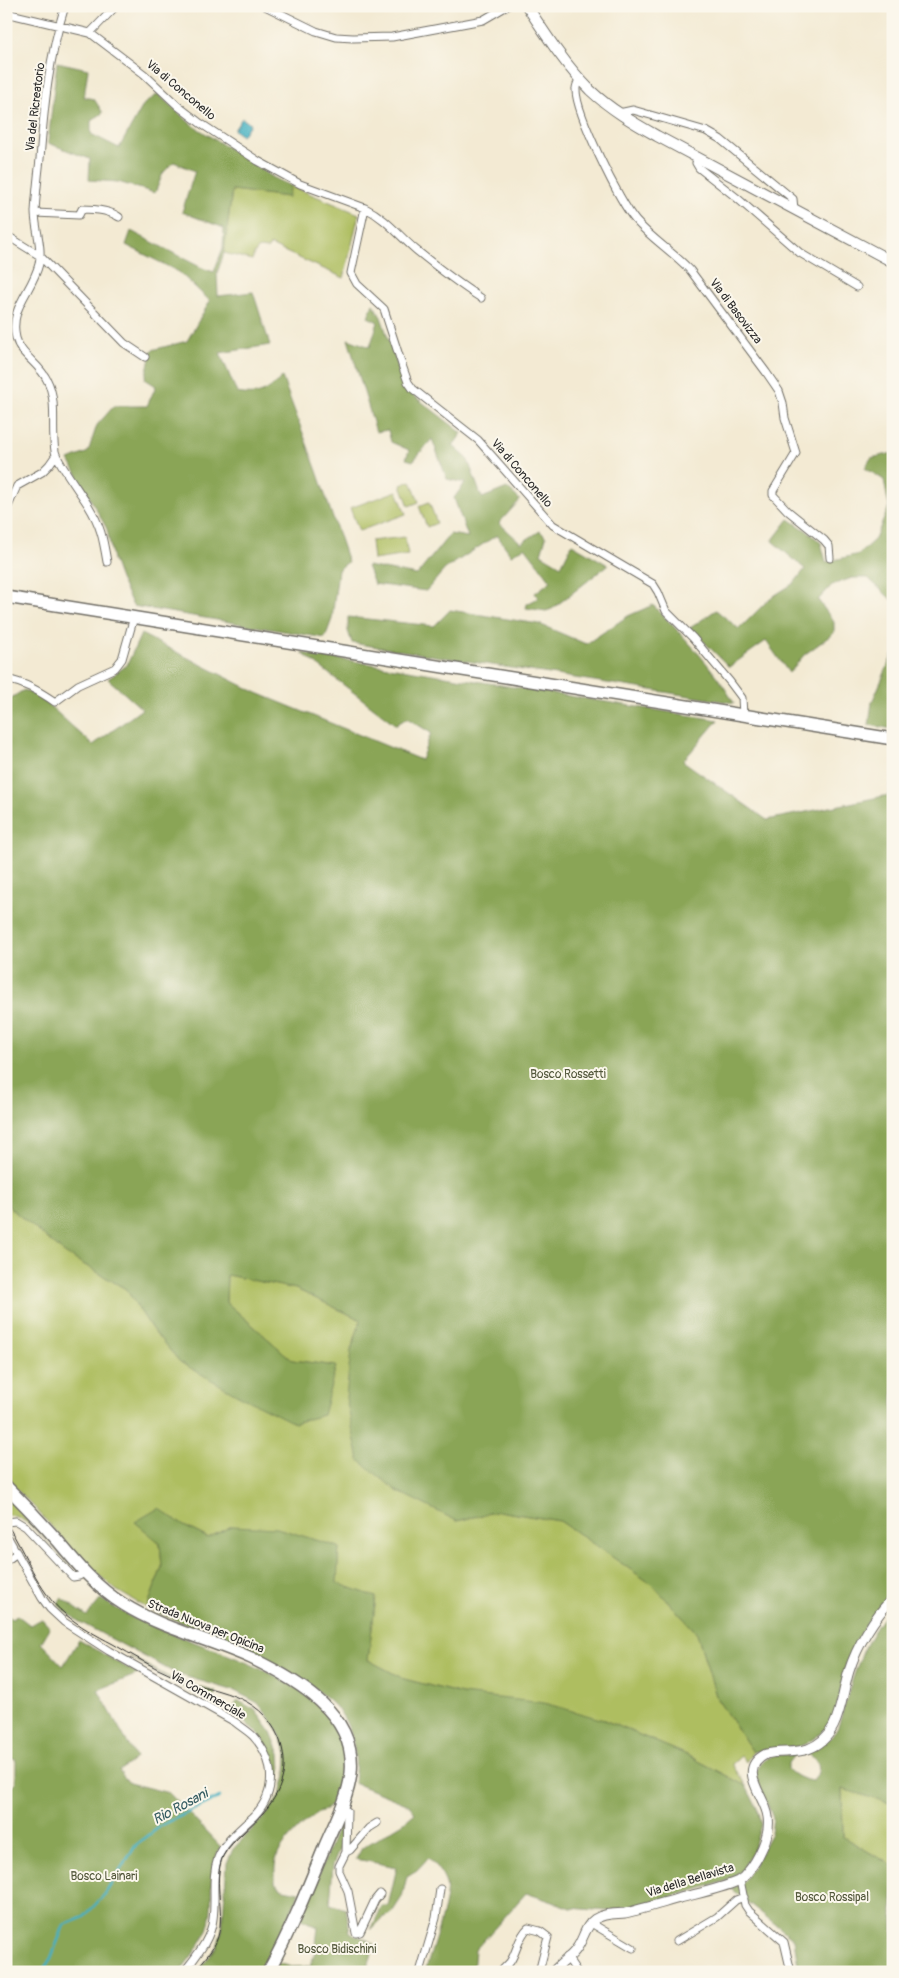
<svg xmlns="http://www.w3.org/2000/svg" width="899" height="1978" font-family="Pangolin,sans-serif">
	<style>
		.green { fill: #aebe61; stroke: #6c7446 }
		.forest { fill: #8aa557; stroke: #5a6841 }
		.water { fill: #43b0c1; stroke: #376e76 }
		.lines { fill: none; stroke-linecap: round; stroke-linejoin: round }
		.stream { stroke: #43b0c1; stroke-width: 2.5 }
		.minor-casing { stroke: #716e66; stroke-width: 9 }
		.tertiary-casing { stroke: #716e66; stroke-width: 11 }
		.secondary-casing { stroke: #716e66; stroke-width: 12 }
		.primary-casing { stroke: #716e66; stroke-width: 14 }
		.minor { stroke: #fff; stroke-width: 7 }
		.tertiary { stroke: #fff; stroke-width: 9 }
		.secondary { stroke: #fff; stroke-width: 10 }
		.primary { stroke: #fff; stroke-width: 11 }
		.tram { stroke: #2b2b2b; stroke-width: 1 }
		.labels { text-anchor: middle; stroke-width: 4; stroke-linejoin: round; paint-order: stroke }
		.street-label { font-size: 12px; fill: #2b2b2b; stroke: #fbf7ec }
		.park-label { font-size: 12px; fill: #52573b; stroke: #fbf7ec }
		.water-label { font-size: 14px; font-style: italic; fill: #335a60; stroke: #fbf7ec }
	</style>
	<rect width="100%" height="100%" fill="#fbf7ec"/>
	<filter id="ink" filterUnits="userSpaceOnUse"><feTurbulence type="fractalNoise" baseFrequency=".02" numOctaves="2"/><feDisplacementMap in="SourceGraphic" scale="10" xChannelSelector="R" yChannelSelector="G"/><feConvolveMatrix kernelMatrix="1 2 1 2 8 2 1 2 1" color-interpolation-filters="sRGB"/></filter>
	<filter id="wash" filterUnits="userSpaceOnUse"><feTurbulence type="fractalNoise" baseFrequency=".0096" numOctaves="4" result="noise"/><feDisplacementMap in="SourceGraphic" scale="20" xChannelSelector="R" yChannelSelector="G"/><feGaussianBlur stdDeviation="1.12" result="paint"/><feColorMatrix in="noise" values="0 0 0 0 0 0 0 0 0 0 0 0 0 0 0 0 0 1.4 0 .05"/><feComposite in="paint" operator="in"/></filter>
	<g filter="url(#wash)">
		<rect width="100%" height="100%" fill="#f3ead3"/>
		<path class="green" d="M 291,186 L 359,214 L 344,278 L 270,245 L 268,249 L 259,248 L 254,254 L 252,260 L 224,253 L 232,190 L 288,197 Z
			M 411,481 L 419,502 L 409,506 L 401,485 Z
			M 397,491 L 406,514 L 359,531 L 350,508 Z
			M 429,502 L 437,523 L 427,527 L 419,506 Z
			M 405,537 L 408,555 L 373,560 L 371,541 Z
			M 6,1199 L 9,1207 L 66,1254 L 126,1289 L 152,1329 L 180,1362 L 336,1366 L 292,1360 L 226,1302 L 227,1275 L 296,1289 L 361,1320 L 351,1350 L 457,1521 L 498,1511 L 560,1521 L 653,1585 L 697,1633 L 717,1699 L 753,1752 L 746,1762 L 741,1756 L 732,1764 L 746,1786 L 687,1755 L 604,1720 L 462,1694 L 404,1679 L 368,1660 L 376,1597 L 336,1583 L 339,1547 L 232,1526 L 208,1538 L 184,1526 L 160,1543 L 162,1567 L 147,1608 L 116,1590 L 79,1558 L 35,1508 L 6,1479 Z
			M 6,1497 L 76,1573 C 57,1558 32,1514 6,1515 Z
			M 842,1788 L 893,1804 L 893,1866 L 843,1837 Z"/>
		<path class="forest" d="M 57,62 L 88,69 L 84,97 L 94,99 L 103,113 L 91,121 L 91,134 L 119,148 L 144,104 L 158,94 L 191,124 L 274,178 L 291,186 L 288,197 L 232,190 L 224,253 L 217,273 L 218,296 L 253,292 L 270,345 L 220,353 L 237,393 C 259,397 267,392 282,377 L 317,471 L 348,562 L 338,570 L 332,619 L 325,638 L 133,606 L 120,579 L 113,560 L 107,529 L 69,460 L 88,452 L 97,425 L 114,406 L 147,406 L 156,386 L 145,379 L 152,350 L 187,341 L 210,301 L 179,272 L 126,245 L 131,231 L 202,268 L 214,272 L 223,248 L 224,228 L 182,212 L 195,171 L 174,162 L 163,173 L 155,193 L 118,182 L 89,180 L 90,159 L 48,143 Z
			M 373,304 L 381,317 L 399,370 L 409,392 L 462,433 L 453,446 L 467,458 L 482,498 L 507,488 L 520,500 L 499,523 L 521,543 L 540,531 L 546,537 L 541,554 L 561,566 L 572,544 L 608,565 L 552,609 L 546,611 L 526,608 L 527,604 L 538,598 L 535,593 L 551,581 L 525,547 L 511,555 L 497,535 L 445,569 L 426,591 L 374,584 L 367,566 L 417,575 L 450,534 L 468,537 L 454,498 L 465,483 L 447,479 L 432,439 L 413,461 L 406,459 L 409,450 L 391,442 L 388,430 L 376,432 L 348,339 L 370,347 L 378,322 L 368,317 Z
			M 893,453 L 893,601 L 868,578 L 852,578 L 832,585 L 818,600 L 834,622 L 834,633 L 804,655 L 789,673 L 766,641 L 729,667 L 690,628 L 716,610 L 739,629 L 769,599 L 794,583 L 805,569 L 772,541 L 789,519 L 810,533 L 821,543 L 826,562 L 859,554 L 875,539 L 889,507 L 884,480 L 865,468 L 871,458 Z
			M 653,605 C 683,636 713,666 734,703 L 352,643 L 348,631 L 348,617 L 434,626 L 450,610 L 539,624 L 586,644 L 628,616 Z
			M 141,634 L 257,693 L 421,760 L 431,733 L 407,718 L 396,725 L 302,653 L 718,720 L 683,761 L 767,820 L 889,795 L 893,773 L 893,1593 C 877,1609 862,1628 852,1648 C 841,1671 842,1701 831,1722 C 825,1731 814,1739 805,1744 C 790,1752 769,1748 753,1752 L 717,1699 L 697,1633 L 653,1585 L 560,1521 L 498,1511 L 457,1521 L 397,1491 L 359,1460 L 346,1398 L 351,1350 L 361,1320 L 296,1289 L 227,1275 L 226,1302 L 292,1360 L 336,1366 L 323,1415 L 294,1423 L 238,1395 L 180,1362 L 152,1329 L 126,1289 L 66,1254 L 9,1207 L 6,1199 L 6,701 L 24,690 L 41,698 L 93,745 L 142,709 L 108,679 L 127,665 Z
			M 893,654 L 893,729 L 869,725 L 872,702 Z
			M 159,1508 L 184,1526 L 208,1538 L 232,1526 L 277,1528 L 339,1547 L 337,1583 L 376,1597 L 368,1660 L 404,1679 L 462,1694 L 544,1703 L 604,1720 L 687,1755 L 746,1786 L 757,1808 L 761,1825 L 752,1853 L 741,1871 L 727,1881 L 636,1907 L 607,1911 L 571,1908 L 526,1893 L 475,1950 L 473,1972 L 425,1972 C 430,1955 450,1897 446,1884 C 443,1874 435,1865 428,1858 L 417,1870 L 407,1876 L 402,1897 L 391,1914 L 383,1918 L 371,1930 L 382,1906 L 388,1906 L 397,1867 L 356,1859 L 362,1848 L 403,1823 L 415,1813 L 409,1805 L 354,1783 C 358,1756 354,1729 336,1707 C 327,1697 314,1688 303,1681 C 255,1650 200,1631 147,1608 L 162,1567 L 160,1543 L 135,1522 Z
			M 61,1598 L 87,1616 L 101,1599 C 110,1604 118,1610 127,1615 C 193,1650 366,1678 343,1782 C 342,1788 338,1799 334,1803 C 329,1808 321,1811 315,1815 C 304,1822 281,1844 277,1857 C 274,1864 275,1875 275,1883 L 283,1889 L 300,1892 L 272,1953 L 261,1972 L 197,1972 L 217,1947 L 222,1930 L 227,1863 L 233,1849 L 268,1813 L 281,1794 L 286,1775 L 287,1753 L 277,1728 L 258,1703 L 235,1691 L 177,1674 L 78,1621 L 58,1605 Z
			M 893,1606 L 893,1804 L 842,1789 L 843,1837 L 893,1866 L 893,1972 L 799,1972 L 794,1939 L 731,1889 L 745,1880 L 771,1833 L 773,1818 L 755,1774 C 763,1753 776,1756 795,1754 L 788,1763 L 788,1769 C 794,1776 803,1780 813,1781 C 823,1768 819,1760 805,1753 C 819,1747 831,1741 838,1727 C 852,1683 860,1641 893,1606 Z
			M 6,1615 L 13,1619 L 17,1615 L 30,1625 L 42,1619 L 50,1628 L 41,1643 L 63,1666 L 79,1640 L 138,1674 L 98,1690 L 136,1758 L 119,1771 L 129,1783 L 169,1793 L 221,1847 C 204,1877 217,1901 207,1930 C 201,1945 189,1959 180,1972 L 6,1972 L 6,1795 L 16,1781 L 16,1760 L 6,1758 Z
			M 129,1656 L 172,1679 L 216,1692 L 211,1703 Z
			M 237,1700 L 255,1710 L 271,1732 L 280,1754 L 281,1773 L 274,1792 L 276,1776 L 270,1755 L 256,1731 L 232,1713 Z
			M 339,1824 L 340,1848 L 333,1865 L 330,1904 L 346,1909 L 350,1932 C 359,1938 367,1938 375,1945 L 366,1972 L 273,1972 L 278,1963 L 292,1967 L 310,1966 L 315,1953 L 318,1927 L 301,1919 Z"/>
		<path class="water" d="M 242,118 L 250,124 L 242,136 L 234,130 Z"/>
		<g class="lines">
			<path class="stream" d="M 42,1972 L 51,1958 L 64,1925 L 84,1917 L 105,1894 L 136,1845 L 162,1825 L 220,1797"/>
		</g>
	</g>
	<g filter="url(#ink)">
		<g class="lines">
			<g class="minor-casing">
				<path id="minor" d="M 65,6 C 49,56 44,107 40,159 C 38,176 36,194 35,212 C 35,229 43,247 39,264 C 32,292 9,307 16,338 C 20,355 40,364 47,380 C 58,401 51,428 55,451 C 56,460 82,495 88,505 C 101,526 103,538 107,562
					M 265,6 L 316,31 L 336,37 L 353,38 L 392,37 L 483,20 L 507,6
					M 6,13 L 90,33 L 144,74 L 178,106 L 200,123 L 258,161 L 300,184 L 365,208 L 351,273 L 357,284 L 384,309 L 403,368 L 408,382 L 413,389 L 478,440 L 553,525 L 653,584 L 658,592 L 666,611 L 693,638 L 730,682 L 742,698 L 743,715
					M 90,33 L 116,6
					M 580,78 C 578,82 576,85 576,89 C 575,112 620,203 636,221 C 652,239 673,252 690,270 L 766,372 L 779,391 L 783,403 L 785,418 L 796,453 L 773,491 L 773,495 L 788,511 L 824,540 L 829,546 L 830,558
					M 619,113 L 633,110 L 706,131 L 720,139 L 793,199 L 794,209
					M 698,157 L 696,163 L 699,168 L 737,198 L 800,253 L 857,287
					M 365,208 C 386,218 399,236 416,250 C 437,267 459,284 481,298
					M 35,213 L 79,215 L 82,209 C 94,209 109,210 119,217
					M 6,235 L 40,256 L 124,343 L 145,357
					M 6,511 L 17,486 L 42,472 L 49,465 L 56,455
					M 6,679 C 25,683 39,691 55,702 L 78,685 L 115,668 L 122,659 L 134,617
					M 6,1522 L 16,1521 L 26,1527 L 73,1577 L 79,1576 L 85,1572
					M 6,1534 L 42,1598 L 50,1609 L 64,1622 L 109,1651 L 235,1722 C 241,1727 248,1731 253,1736 C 275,1760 277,1791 255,1815 C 242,1828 224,1841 218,1858 C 211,1878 216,1898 213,1919 C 211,1939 196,1956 184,1972
					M 6,1561 L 17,1553
					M 340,1808 L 347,1811 L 346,1852 L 339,1866 L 339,1871 L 348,1891 L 356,1933 L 360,1932 L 375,1900 L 380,1894
					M 346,1852 L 350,1850 L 369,1828 L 377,1823
					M 740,1880 L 745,1905 L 749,1911 L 784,1942 L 791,1972
					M 591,1923 L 633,1948
					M 677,1941 L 717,1917 L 736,1900 L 744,1897
					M 567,1957 L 577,1972
					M 420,1972 L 436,1918 L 440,1889
					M 501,1972 C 504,1967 507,1966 510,1962 C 517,1952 518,1937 528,1928 L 540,1931 L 548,1937 L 539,1972"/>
			</g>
			<g class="tertiary-casing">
				<path id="tertiary" d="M 553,1972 C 560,1963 572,1957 577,1948 C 584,1938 585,1926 595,1919 C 604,1913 615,1914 625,1913 C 643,1909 662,1903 680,1898 C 699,1893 720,1889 738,1881 C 742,1879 745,1876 747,1873 C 758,1860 771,1835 768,1817 C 766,1796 735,1770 766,1754 C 779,1750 794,1754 808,1749 C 841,1737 840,1700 849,1671 C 857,1646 874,1617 893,1598"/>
			</g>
			<g class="secondary-casing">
				<path id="secondary" d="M 527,6 C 546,35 565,65 590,90 C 610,109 634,123 657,136 L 893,262"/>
			</g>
			<g class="primary-casing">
				<path id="primary" d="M 6,597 L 893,739
					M 6,1486 C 24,1504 41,1522 58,1541 C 77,1564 97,1588 123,1604 C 162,1629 210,1639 251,1658 C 297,1680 357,1714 351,1773 C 348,1799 334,1824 324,1848 C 307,1890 290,1932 268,1972"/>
			</g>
			<use href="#minor" class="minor"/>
			<use href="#tertiary" class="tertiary"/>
			<use href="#secondary" class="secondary"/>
			<use href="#primary" class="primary"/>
			<path class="tram" d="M 6,1523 C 26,1552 37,1591 65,1614 C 79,1626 96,1635 113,1644 C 132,1655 152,1667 173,1676 C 214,1694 258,1690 279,1738 C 284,1751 286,1766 282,1779 C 277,1801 259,1818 243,1833 C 236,1840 228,1847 223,1856 C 211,1883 228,1915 216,1942 C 211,1953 202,1962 194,1972"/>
		</g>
	</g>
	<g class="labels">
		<g class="street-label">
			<text transform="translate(181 90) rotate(40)" y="4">Via di Conconello</text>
			<text transform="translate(35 107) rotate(-83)" y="4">Via del Ricreatorio</text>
			<text transform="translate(736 311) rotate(53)" y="4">Via di Basovizza</text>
			<text transform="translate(522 473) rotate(49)" y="4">Via di Conconello</text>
			<text transform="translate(206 1626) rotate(22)" y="4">Strada Nuova per Opicina</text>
			<text transform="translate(208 1695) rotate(30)" y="4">Via Commerciale</text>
			<text transform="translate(690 1880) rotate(-17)" y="4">Via della Bellavista</text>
		</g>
		<g class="park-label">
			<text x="568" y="1078">Bosco Rossetti</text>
			<text x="104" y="1880">Bosco Lainari</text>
			<text x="832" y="1901">Bosco Rossipal</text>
			<text x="337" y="1953">Bosco Bidischini</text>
		</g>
		<g class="water-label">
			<text transform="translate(180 1806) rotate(-28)" y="5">Rio Rosani</text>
		</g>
	</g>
	<rect width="899" height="1978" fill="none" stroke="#fbf7ec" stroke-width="25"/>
</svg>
